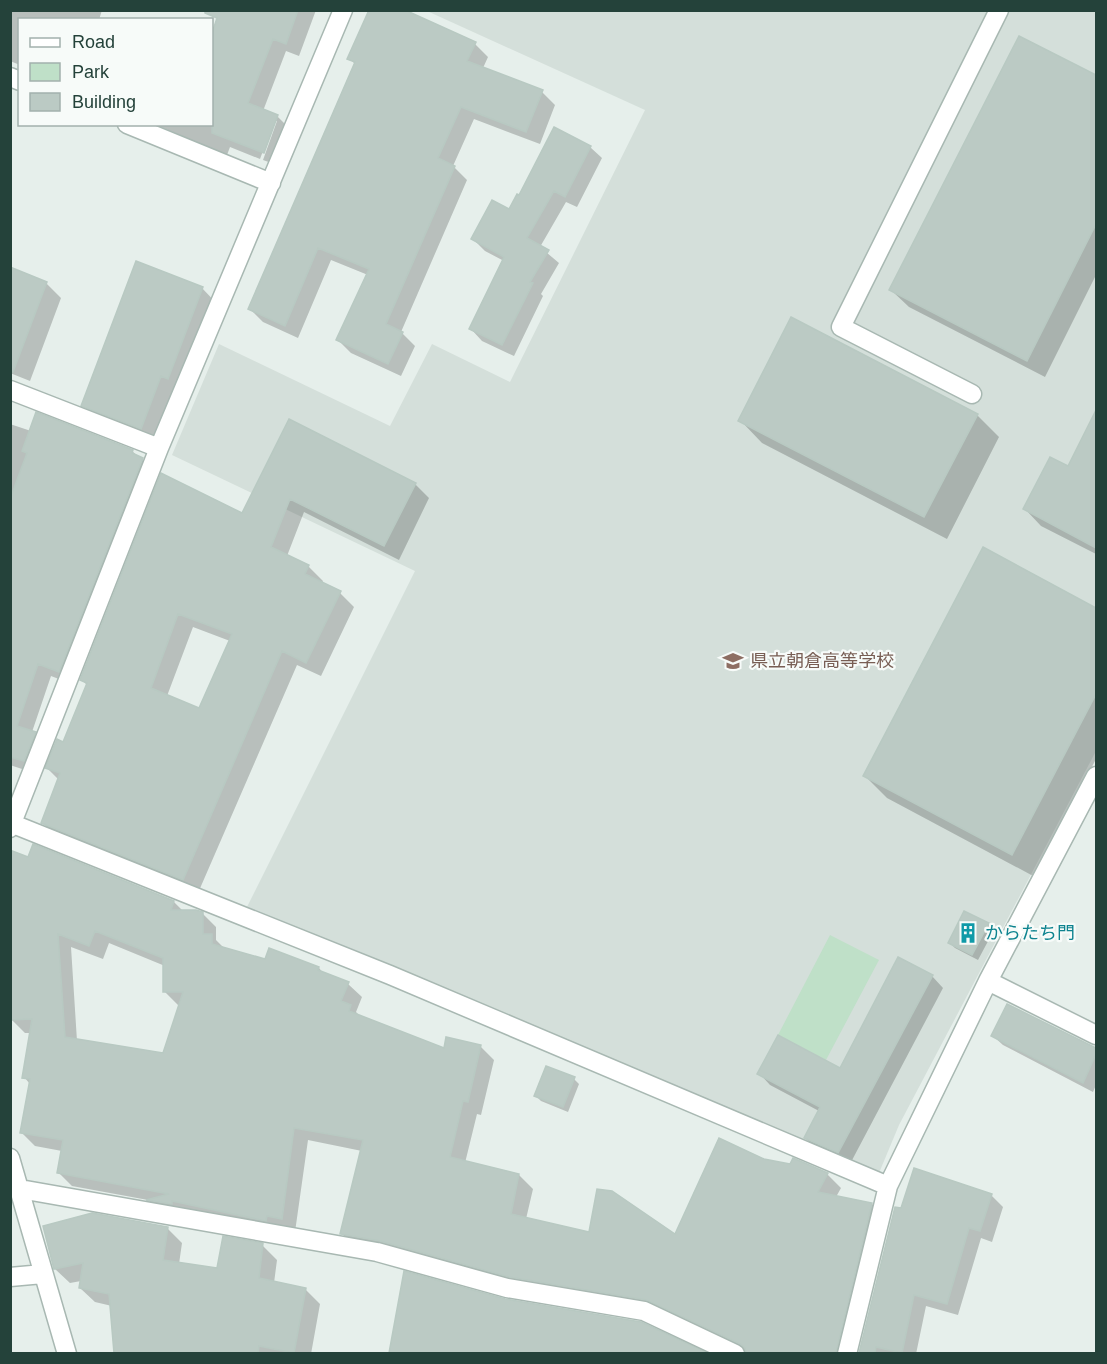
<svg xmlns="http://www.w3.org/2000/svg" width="1107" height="1364" font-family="Arial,'Noto Sans JP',sans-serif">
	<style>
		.built { fill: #d4dfda }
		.green { fill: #bfe0c8 }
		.shadow { fill: #0003; fill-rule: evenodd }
		.building { fill: #bbcac4; stroke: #b8c9c2; stroke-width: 1.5; fill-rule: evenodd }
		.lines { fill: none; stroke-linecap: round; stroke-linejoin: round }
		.minor-casing { stroke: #a8b8b2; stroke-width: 21 }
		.minor { stroke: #fff; stroke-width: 18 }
		.labels { text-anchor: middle; stroke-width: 4.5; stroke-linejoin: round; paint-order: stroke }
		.education-label { font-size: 18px; fill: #785e54; stroke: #f7fbf9; text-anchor: start }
		.culture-label { font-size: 18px; fill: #0d838f; stroke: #f7fbf9; text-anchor: start }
	</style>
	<rect width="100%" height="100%" fill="#e6efeb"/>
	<path class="built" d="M 427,11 L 1096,11 L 1096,751 L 899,1125 L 879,1173 L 247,907 L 415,571 L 172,455 L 219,344 L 390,426 L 432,344 L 510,382 L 645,110 Z"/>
	<path class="green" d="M 830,935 L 879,960 L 826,1060 L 778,1035 Z"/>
	<path class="shadow" d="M 10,10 L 102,10 L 99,20 L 20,20 L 20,65 L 10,61 Z
		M 221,10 L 316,10 L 299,56 L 286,51 L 263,111 L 277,116 L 290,129 L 277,165 L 263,160 L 277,121 L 274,121 L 260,159 L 230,147 L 227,155 L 154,124 L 212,124 L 212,33 Z
		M 1020,38 L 1096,77 L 1096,275 L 1045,377 L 909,307 L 891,290 Z
		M 475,44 L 488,57 L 483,68 L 542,92 L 555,105 L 540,144 L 474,119 L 453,166 L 467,180 L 401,332 L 415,346 L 401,376 L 351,353 L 338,340 L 368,275 L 331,260 L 298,338 L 263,322 L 250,309 L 356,65 L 349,58 Z
		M 590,147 L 602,158 L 577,207 L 566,202 L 540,247 L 559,263 L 541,294 L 543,296 L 514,356 L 482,341 L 471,329 L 504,261 L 485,251 L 473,239 Z
		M 10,269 L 46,283 L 61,298 L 30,381 L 10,373 Z
		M 202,288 L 219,306 L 158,445 L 100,423 L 83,405 Z
		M 1096,413 L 1096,554 L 1041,526 L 1025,509 L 1068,468 Z
		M 977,415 L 999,437 L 947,539 L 762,443 L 740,420 Z
		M 290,421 L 415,484 L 429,498 L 399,560 L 304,512 L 287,556 L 309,567 L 323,581 L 322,584 L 340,593 L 354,607 L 321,676 L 297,665 L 198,893 L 57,837 L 43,823 L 59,780 L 47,768 L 64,743 L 88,686 L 82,680 L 243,515 ZM 193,627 L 230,641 L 200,710 L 167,696 Z
		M 10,424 L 31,431 L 132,451 L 156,472 L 72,684 L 51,676 L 32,732 L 48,747 L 37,774 L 10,765 Z
		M 984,549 L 1096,609 L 1096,759 L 1035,877 L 887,798 L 865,776 Z
		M 10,866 L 174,902 L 183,911 L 202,913 L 216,927 L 216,940 L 225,949 L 266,961 L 270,950 L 319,968 L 324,974 L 348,984 L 362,997 L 356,1012 L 362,1018 L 445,1050 L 480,1046 L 494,1060 L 481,1115 L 477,1114 L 465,1163 L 519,1175 L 533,1189 L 526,1219 L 590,1234 L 675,1236 L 764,1160 L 827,1174 L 841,1188 L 836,1197 L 872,1204 L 885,1218 L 852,1354 L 747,1354 L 661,1313 L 356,1247 L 342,1234 L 362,1151 L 308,1140 L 295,1232 L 161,1213 L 148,1200 L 72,1186 L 58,1172 L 62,1151 L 35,1146 L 21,1132 L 30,1084 L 24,1077 L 31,1033 L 25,1033 L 12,1020 ZM 109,943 L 165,966 L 165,992 L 180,1007 L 164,1055 L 77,1041 L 71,947 L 103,959 Z
		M 988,924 L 994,930 L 978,960 L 955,948 L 950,943 Z
		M 932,976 L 943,988 L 850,1164 L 817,1149 L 805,1138 L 819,1111 L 770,1085 L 759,1073 L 841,1070 Z
		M 1008,1006 L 1096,1050 L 1096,1085 L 1093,1092 L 1003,1045 L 993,1036 Z
		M 574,1079 L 579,1084 L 568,1112 L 541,1101 L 536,1096 Z
		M 991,1195 L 1003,1207 L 992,1242 L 981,1238 L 958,1315 L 926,1306 L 916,1354 L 860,1354 L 896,1208 L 902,1210 Z
		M 167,1228 L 182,1243 L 179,1264 L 218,1270 L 262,1245 L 277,1260 L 274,1283 L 305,1289 L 320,1304 L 311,1354 L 116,1354 L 112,1306 L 95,1302 L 80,1288 L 81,1281 L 70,1283 L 55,1269 Z
		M 405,1273 L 505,1301 L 640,1323 L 704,1354 L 391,1354 Z"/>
	<path class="building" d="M 205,10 L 298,10 L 286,44 L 273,39 L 248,103 L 278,115 L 264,153 L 212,133 L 212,33 L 217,18 L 205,13 Z
		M 369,10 L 405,10 L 476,42 L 467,61 L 543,90 L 526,132 L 461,107 L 438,158 L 455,166 L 386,324 L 403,332 L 388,364 L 336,340 L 369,269 L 318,248 L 285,326 L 248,309 L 355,62 L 347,59 Z
		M 1019,36 L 1096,75 L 1096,224 L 1027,361 L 889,290 Z
		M 554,127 L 591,146 L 565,197 L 554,191 L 527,238 L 549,250 L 530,282 L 533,283 L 502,345 L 469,329 L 504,257 L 471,239 L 492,200 L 509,209 L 517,194 L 519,195 Z
		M 136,261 L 203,287 L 168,379 L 161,376 L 141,429 L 81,406 Z
		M 10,267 L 47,282 L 13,372 L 10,371 Z
		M 791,317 L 978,414 L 924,517 L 738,421 Z
		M 1096,410 L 1096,548 L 1023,509 L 1050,457 L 1068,466 Z
		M 36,412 L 133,450 L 132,453 L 143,458 L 59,672 L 38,664 L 17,726 L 36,732 L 24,761 L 10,757 L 10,499 L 27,453 L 22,451 Z
		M 289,419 L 416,483 L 384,546 L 290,499 L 271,547 L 309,565 L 305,574 L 341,591 L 306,663 L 282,651 L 183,880 L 41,823 L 60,773 L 45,768 L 57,739 L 63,742 L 87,683 L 80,680 L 161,473 L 242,513 ZM 178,614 L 232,634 L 199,708 L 151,688 Z
		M 983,547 L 1096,608 L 1096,694 L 1012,855 L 863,776 Z
		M 33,844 L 174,901 L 171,910 L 196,910 L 203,912 L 203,934 L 212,934 L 212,944 L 265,959 L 269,948 L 319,967 L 318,970 L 349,982 L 341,1001 L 351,1005 L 349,1011 L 444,1048 L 446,1037 L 481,1045 L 468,1102 L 463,1101 L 450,1157 L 519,1174 L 511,1214 L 589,1232 L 597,1189 L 612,1191 L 675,1234 L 719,1138 L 764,1159 L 790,1164 L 793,1158 L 828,1173 L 818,1192 L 872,1203 L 836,1353 L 746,1353 L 745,1348 L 740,1344 L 646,1300 L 509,1277 L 380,1241 L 340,1234 L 363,1140 L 294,1128 L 282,1219 L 267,1216 L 266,1221 L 172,1201 L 172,1204 L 146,1200 L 169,1194 L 57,1173 L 63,1140 L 20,1133 L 30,1079 L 22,1078 L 32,1019 L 10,1020 L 10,850 L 28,857 ZM 95,931 L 163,958 L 163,992 L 183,992 L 163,1053 L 65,1037 L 58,934 L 89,946 Z
		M 964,911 L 989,923 L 972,955 L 948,943 Z
		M 898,957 L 933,975 L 838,1153 L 804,1138 L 820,1107 L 757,1074 L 778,1035 L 840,1068 Z
		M 1007,1004 L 1096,1048 L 1096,1054 L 1083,1083 L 991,1036 Z
		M 546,1066 L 575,1077 L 563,1107 L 534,1096 Z
		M 914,1168 L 992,1194 L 980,1231 L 969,1228 L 947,1304 L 914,1295 L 902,1353 L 876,1347 L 875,1353 L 859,1353 L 895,1207 L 901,1208 Z
		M 92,1213 L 168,1227 L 163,1260 L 217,1268 L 223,1236 L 263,1243 L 259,1278 L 306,1288 L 294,1353 L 259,1346 L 258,1353 L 114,1353 L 109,1294 L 79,1288 L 83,1263 L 54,1269 L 43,1226 Z
		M 404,1271 L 505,1299 L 641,1322 L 708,1353 L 389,1353 Z"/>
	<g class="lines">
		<g class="minor-casing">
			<path id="minor" d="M 10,77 L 20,81
				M 127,124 L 271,183
				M 10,390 L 159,448
				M 972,394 L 841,327 L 999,10
				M 13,824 L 390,975 L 888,1186
				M 10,828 L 159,448 L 343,10
				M 988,981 L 1096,1035
				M 10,1158 L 67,1354
				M 20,1189 L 377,1252 L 507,1288 L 644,1311 L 735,1354
				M 10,1277 L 43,1274
				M 847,1354 L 888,1186 L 988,981 L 1096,776"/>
		</g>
		<use href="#minor" class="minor"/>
	</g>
	<defs>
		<g id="school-bare" transform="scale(1.62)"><path d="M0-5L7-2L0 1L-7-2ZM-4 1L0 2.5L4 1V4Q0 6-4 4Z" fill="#8d6e63" stroke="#f7fbf9" stroke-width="2.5" paint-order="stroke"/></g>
		<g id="building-bare" transform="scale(1.62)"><path d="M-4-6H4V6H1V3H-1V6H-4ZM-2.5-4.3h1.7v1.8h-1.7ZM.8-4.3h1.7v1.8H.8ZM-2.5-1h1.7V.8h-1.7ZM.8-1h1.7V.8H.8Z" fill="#0f9aa8" stroke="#f7fbf9" stroke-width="2.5" paint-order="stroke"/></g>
	</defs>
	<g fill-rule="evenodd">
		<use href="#school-bare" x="733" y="661"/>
		<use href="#building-bare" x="968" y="933"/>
	</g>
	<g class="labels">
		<g class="education-label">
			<text x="750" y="667">県立朝倉高等学校</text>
		</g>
		<g class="culture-label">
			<text x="985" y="939">からたち門</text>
		</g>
	</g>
	<rect width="1107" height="1364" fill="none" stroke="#24423a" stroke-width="24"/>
	<rect x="18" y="18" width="195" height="108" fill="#f7fbf9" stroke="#a3b1ad" stroke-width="1.5"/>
	<rect x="30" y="38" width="30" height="9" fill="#ffffff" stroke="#a3b1ad" stroke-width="1.5"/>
	<text x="72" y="48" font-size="18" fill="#24423a">Road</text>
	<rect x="30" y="63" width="30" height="18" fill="#bfe0c8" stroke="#a3b1ad" stroke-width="1.5"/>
	<text x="72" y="78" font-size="18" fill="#24423a">Park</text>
	<rect x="30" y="93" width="30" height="18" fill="#bbcac4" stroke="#a3b1ad" stroke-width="1.5"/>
	<text x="72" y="108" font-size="18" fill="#24423a">Building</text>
</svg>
